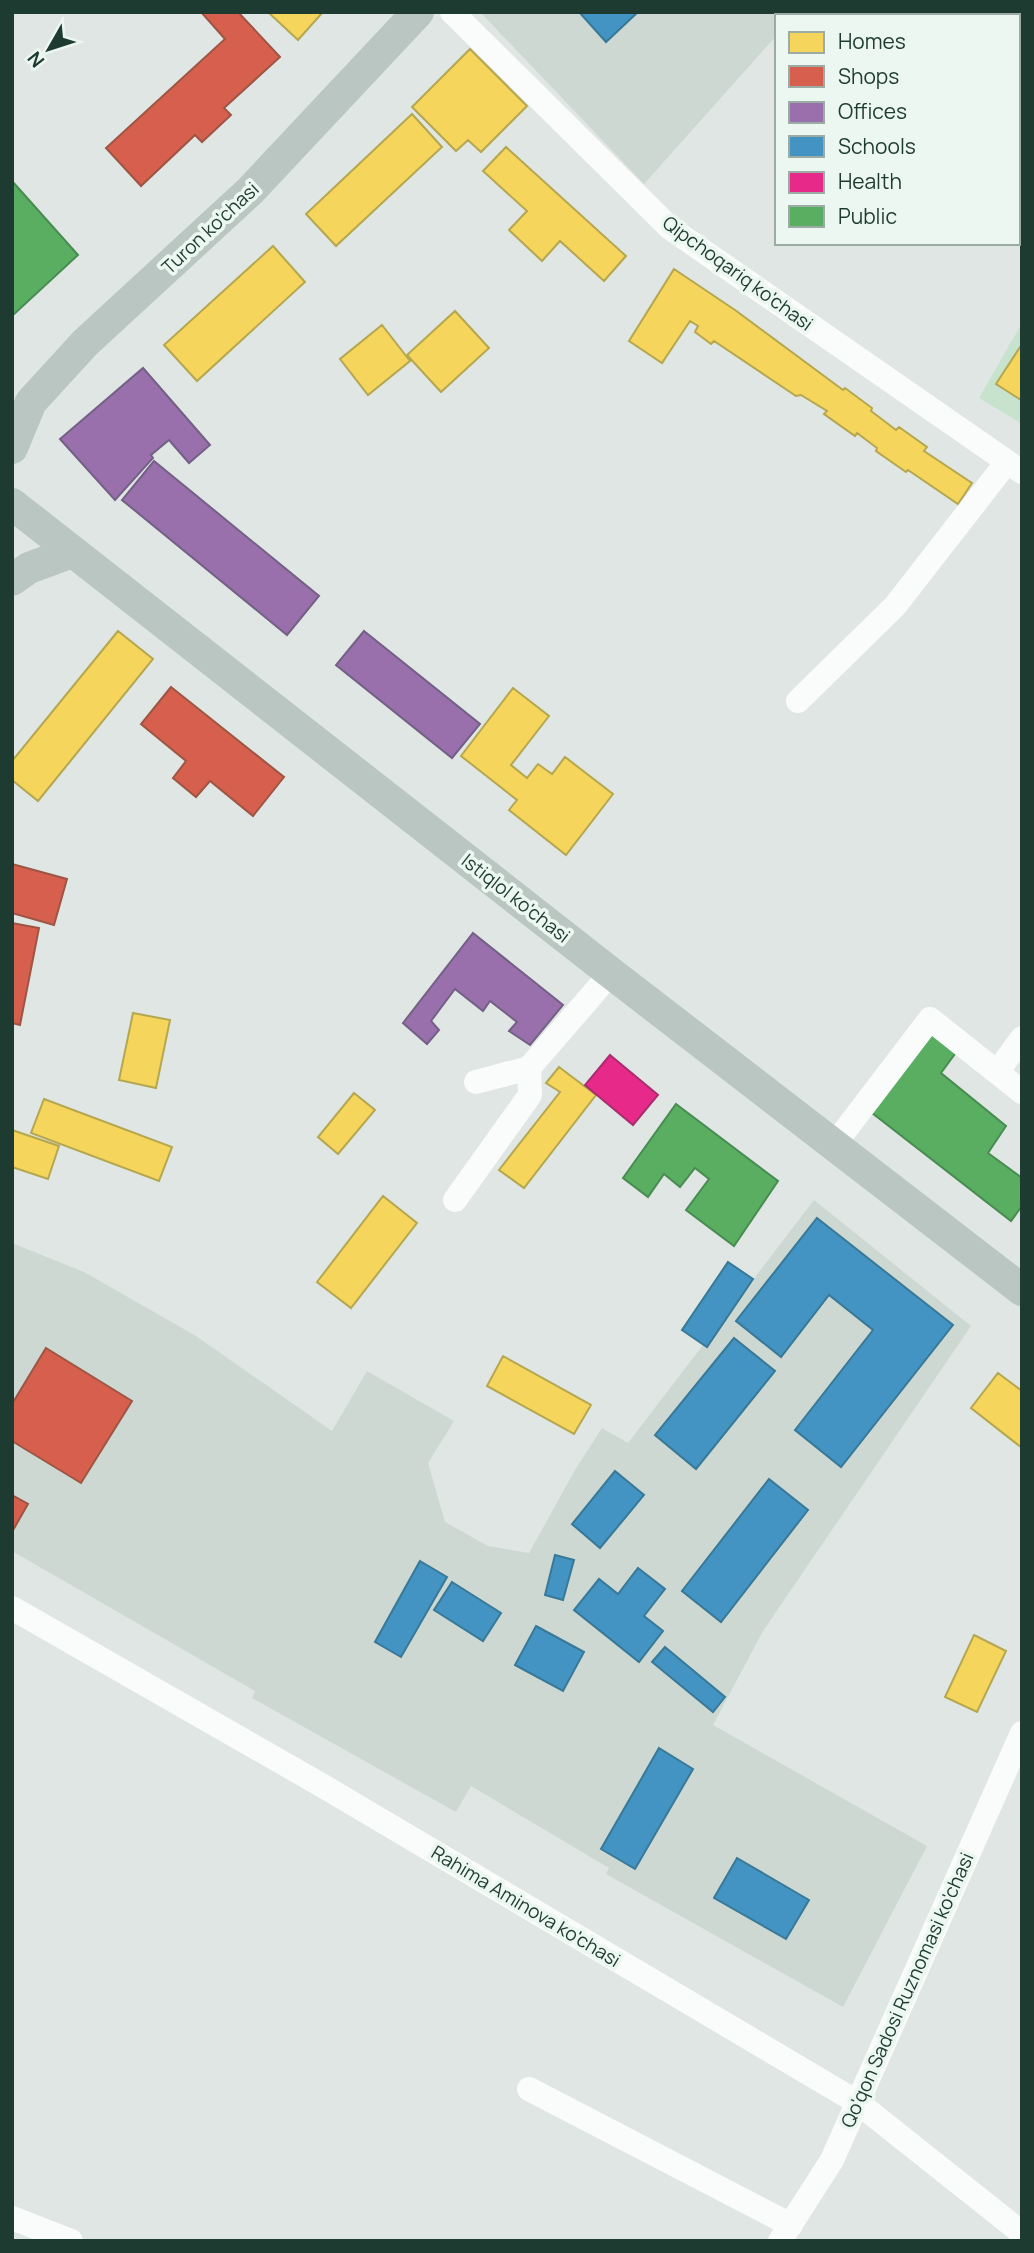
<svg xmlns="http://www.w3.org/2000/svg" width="1034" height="2253" font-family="Manrope,sans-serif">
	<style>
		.built { fill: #cdd8d3 }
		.green { fill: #c7e2cd }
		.homes { fill: #f6d55c; stroke: #b5a74f; stroke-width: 2 }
		.shops { fill: #d6604d; stroke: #9e5544; stroke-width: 2 }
		.offices { fill: #9970ab; stroke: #746086; stroke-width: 2 }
		.schools { fill: #4393c3; stroke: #387997; stroke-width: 2 }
		.health { fill: #e7298a; stroke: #aa2e6f; stroke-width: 2 }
		.public { fill: #5aae61; stroke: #488c52; stroke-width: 2 }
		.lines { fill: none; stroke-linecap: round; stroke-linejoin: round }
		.minor { stroke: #fafbfb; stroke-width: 24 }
		.major { stroke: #bac6c1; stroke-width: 32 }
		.labels { text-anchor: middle; stroke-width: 7; stroke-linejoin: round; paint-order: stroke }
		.street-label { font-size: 19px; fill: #1d3b30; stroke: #edf7f1 }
	</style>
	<rect width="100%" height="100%" fill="#e0e6e3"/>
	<path class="built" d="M 480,12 L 966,12 L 962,16 L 777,16 L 777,35 L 644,184 Z
		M 1018,70 L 1022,73 L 1022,224 L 1018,229 Z
		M 814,1200 L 971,1326 L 763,1631 L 713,1725 L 927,1846 L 843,2007 L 606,1874 L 609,1868 L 471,1786 L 456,1812 L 252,1698 L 255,1691 L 12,1551 L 12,1243 L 84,1272 L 196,1336 L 332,1431 L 367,1371 L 454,1421 L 428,1463 L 445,1522 L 488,1546 L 529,1553 L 575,1470 L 602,1428 L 628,1443 Z"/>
	<path class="green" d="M 1022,323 L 1022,424 L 979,398 Z"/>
	<path class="homes" d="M 268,12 L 323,12 L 298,40 Z
		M 470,49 L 527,106 L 481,152 L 468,140 L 456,151 L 412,107 Z
		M 412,114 L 442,147 L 336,246 L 306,214 Z
		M 506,147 L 626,256 L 604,281 L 560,241 L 542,261 L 509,230 L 527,211 L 483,171 Z
		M 273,246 L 305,282 L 197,381 L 164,345 Z
		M 674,269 L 735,310 L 843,390 L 845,388 L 872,408 L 871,411 L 896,430 L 899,427 L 927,447 L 924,451 L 972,483 L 958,504 L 908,470 L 906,472 L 876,451 L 877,448 L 857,433 L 855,436 L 824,414 L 827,411 L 801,395 L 796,396 L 714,341 L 711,344 L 695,332 L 698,326 L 690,321 L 662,363 L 629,341 Z
		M 455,311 L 489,348 L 441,392 L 407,355 Z
		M 382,325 L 410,361 L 368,395 L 340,359 Z
		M 1022,344 L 1022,399 L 1021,400 L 996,384 Z
		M 118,631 L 153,659 L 38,801 L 12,780 L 12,761 Z
		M 513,688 L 549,716 L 511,765 L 527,778 L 538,764 L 552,774 L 565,757 L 613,794 L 566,855 L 509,810 L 517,800 L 461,756 Z
		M 133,1013 L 170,1020 L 156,1088 L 119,1080 Z
		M 559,1067 L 596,1095 L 524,1188 L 499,1170 L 560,1092 L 546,1083 Z
		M 354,1093 L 375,1110 L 338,1154 L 318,1137 Z
		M 44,1099 L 172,1147 L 159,1181 L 31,1133 Z
		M 12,1130 L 59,1146 L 48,1179 L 12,1167 Z
		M 383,1196 L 417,1223 L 351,1308 L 317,1282 Z
		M 503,1356 L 591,1405 L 574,1434 L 487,1386 Z
		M 998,1373 L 1022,1391 L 1022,1448 L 971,1408 Z
		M 974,1635 L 1006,1651 L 977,1712 L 945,1697 Z"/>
	<path class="shops" d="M 201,12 L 238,12 L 280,57 L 224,108 L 231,115 L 202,142 L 195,135 L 141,186 L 106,148 L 225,39 Z
		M 171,687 L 284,777 L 253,816 L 210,781 L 196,797 L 173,778 L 186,761 L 141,724 Z
		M 12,864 L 67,879 L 54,925 L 12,913 Z
		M 12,923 L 39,928 L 20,1025 L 12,1023 Z
		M 46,1348 L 132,1401 L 81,1483 L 12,1441 L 12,1404 Z
		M 12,1495 L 28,1504 L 12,1532 Z"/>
	<path class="offices" d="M 143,368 L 210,445 L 189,463 L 169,440 L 151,455 L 153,458 L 115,500 L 60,439 Z
		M 154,461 L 319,596 L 287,635 L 122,500 Z
		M 364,631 L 480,724 L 452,758 L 336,665 Z
		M 473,933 L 563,1005 L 530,1045 L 509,1031 L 517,1022 L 490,1001 L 483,1011 L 455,989 L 431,1021 L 439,1030 L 427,1044 L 403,1023 Z"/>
	<path class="schools" d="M 579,12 L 638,12 L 606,42 Z
		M 817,1218 L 953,1325 L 841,1467 L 795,1430 L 873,1330 L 829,1295 L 781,1357 L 736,1321 Z
		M 728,1262 L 753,1279 L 707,1347 L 682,1330 Z
		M 734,1338 L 775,1371 L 696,1469 L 655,1435 Z
		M 615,1471 L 644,1495 L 600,1548 L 572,1524 Z
		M 769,1479 L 808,1510 L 721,1622 L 682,1591 Z
		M 555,1555 L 574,1560 L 563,1600 L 545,1595 Z
		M 420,1561 L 447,1577 L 401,1657 L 375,1642 Z
		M 638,1568 L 665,1589 L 644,1616 L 663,1631 L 639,1662 L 574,1610 L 599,1579 L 618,1594 Z
		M 452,1582 L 501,1613 L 483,1641 L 434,1610 Z
		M 536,1626 L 584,1652 L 563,1691 L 515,1665 Z
		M 665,1647 L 725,1697 L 713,1712 L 652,1662 Z
		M 659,1748 L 693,1769 L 635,1869 L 601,1849 Z
		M 737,1858 L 809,1900 L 786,1939 L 714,1898 Z"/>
	<path class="health" d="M 610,1055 L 658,1095 L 633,1125 L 585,1085 Z"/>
	<path class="public" d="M 12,181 L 78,255 L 12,316 Z
		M 931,1026 L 960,1047 L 941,1073 L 1006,1126 L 988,1153 L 1022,1178 L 1022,1206 L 1011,1221 L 867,1109 Z
		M 676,1104 L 778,1181 L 734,1246 L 686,1210 L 709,1179 L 695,1168 L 680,1187 L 664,1174 L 648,1197 L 623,1178 Z"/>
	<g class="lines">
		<path class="minor" d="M 452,12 L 670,228 L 1022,472
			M 798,701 L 895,606 L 1007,462
			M 997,1072 L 1022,1038
			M 476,1082 L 529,1068 L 611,973
			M 834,1145 L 930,1019 L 1022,1092
			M 455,1200 L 530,1095 L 529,1068
			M 12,1608 L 323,1786 L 857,2102 L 1022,2233
			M 529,2089 L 791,2225
			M 12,2218 L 71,2241
			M 780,2241 L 832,2160 L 1022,1733"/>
		<path class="major" d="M 12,448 L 31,402 L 85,343 L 250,191 L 418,12
			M 12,504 L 611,973 L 1022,1290
			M 12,580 L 29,568 L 72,552"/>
	</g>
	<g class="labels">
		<g class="street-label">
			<text transform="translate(210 228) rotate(-43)" y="7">Turon ko'chasi</text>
			<text transform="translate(738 273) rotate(36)" y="7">Qipchoqariq ko'chasi</text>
			<text transform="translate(516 898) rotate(38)" y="7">Istiqlol ko'chasi</text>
			<text transform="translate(526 1906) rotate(31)" y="7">Rahima Aminova ko'chasi</text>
			<text transform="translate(907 1990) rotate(-66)" y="7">Qo'qon Sadosi Ruznomasi ko'chasi</text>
		</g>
	</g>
	<rect width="1034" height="2253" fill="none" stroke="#1d3b30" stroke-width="28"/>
	<rect x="775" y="14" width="245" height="231" fill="#edf7f1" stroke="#9aaca4" stroke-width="2"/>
	<rect x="789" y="32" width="35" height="21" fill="#f6d55c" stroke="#9aaca4" stroke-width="2"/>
	<text x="838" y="49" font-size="21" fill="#1d3b30">Homes</text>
	<rect x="789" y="66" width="35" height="21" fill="#d6604d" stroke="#9aaca4" stroke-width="2"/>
	<text x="838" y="84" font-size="21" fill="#1d3b30">Shops</text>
	<rect x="789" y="102" width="35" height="21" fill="#9970ab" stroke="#9aaca4" stroke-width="2"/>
	<text x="838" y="119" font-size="21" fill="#1d3b30">Offices</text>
	<rect x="789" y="136" width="35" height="21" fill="#4393c3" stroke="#9aaca4" stroke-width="2"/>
	<text x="838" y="154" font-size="21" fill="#1d3b30">Schools</text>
	<rect x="789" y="172" width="35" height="21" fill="#e7298a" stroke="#9aaca4" stroke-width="2"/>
	<text x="838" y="189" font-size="21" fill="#1d3b30">Health</text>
	<rect x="789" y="206" width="35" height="21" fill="#5aae61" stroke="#9aaca4" stroke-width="2"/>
	<text x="838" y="224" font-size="21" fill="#1d3b30">Public</text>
	<g transform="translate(49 49) rotate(231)" stroke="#edf7f1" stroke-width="5" paint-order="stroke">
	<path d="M0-5L12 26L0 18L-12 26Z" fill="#1d3b30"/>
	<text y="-10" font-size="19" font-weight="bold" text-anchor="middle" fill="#1d3b30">N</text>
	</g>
</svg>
